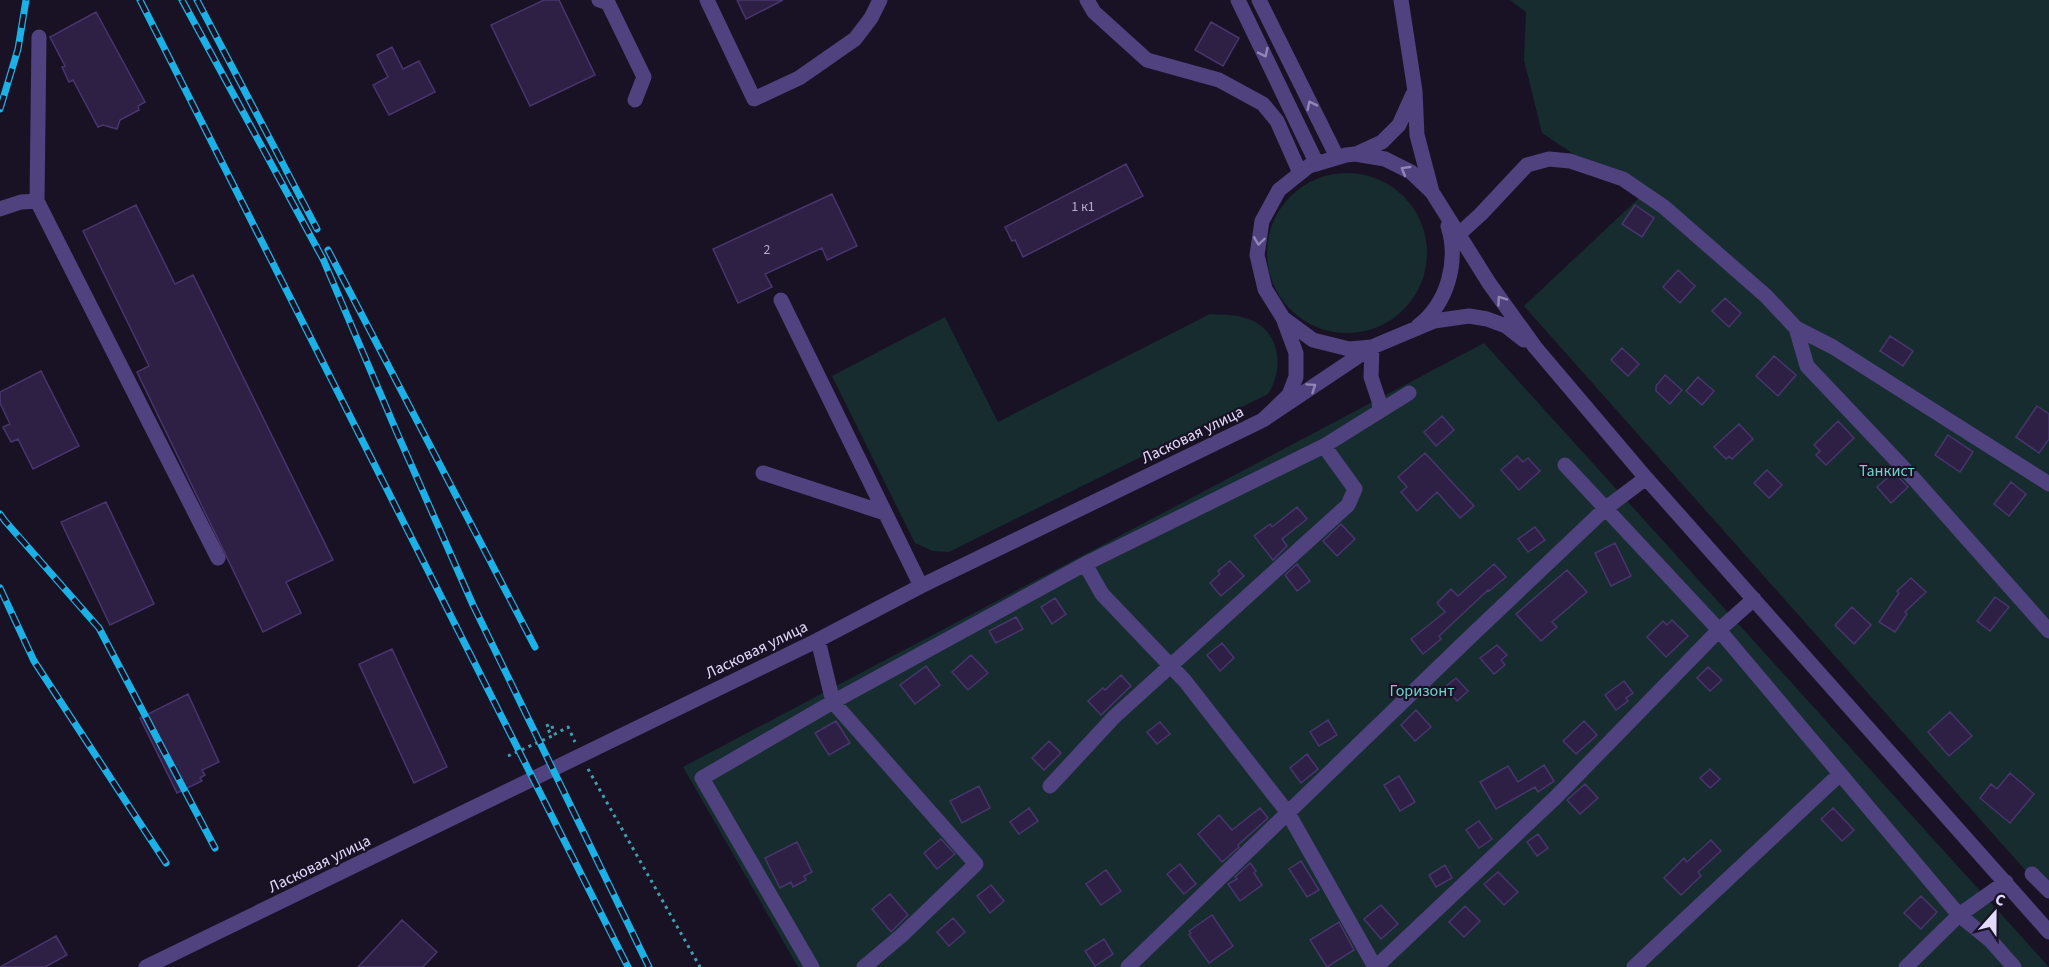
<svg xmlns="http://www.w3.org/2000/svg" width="2049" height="967" font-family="'Source Sans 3',sans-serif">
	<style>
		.green { fill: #162c2f }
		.building { fill: #2d2044; stroke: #49356e; stroke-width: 1.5 }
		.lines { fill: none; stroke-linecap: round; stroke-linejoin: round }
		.path { stroke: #3da1ad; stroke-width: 3; stroke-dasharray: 3 4.5; stroke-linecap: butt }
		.minor { stroke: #4f427f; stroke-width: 15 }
		.rail-casing { stroke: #1bb1e7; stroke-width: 7 }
		.rail { stroke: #191225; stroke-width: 4.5; stroke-dasharray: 14; stroke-linecap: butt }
		.oneway { stroke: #9286b7 }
		.labels { text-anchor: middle; stroke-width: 4.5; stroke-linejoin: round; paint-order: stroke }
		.number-label { font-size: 14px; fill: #b6accd }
		.street-label { font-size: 16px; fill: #e4dafb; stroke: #191225 }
		.park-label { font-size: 16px; fill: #6dd4cc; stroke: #191225 }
	</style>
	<rect width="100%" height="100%" fill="#191225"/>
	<path class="green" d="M 1510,0 L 2049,0 L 2049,897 L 1524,306 L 1639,198 L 1542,133 L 1524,60 L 1526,12 Z
		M1267 253a80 80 0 1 1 160 0a80 80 0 1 1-160 0Z
		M 1210,314 C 1223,315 1236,314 1248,319 C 1280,330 1285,368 1268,394 L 949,552 L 933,551 L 915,543 L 832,376 L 945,317 L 998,422 Z
		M 1484,343 L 2049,967 L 798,967 L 683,767 Z"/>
	<path class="building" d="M 544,0 L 559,0 L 595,75 L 530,106 L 491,25 Z
		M 737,0 L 783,0 L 746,19 Z
		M 96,12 L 145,102 L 138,106 L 139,110 L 120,120 L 117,129 L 103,125 L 98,127 L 73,80 L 69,82 L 62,67 L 65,66 L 50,37 Z
		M 1211,22 L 1239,38 L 1223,66 L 1195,50 Z
		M 392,47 L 403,69 L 419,61 L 435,92 L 389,115 L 373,85 L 388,77 L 377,55 Z
		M 1126,164 L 1143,196 L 1023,257 L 1015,240 L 1012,241 L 1005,227 Z
		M 832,194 L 857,246 L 827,260 L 822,248 L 765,274 L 772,287 L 738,303 L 713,249 Z
		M 136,205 L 175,284 L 193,275 L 333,560 L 286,582 L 301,613 L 263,632 L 137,372 L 149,366 L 83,231 Z
		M 1635,205 L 1654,218 L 1642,237 L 1622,224 Z
		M 1678,270 L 1695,286 L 1680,303 L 1663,287 Z
		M 1725,298 L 1741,313 L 1729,327 L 1712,311 Z
		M 1890,336 L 1913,351 L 1903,366 L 1880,351 Z
		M 1622,348 L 1639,364 L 1628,376 L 1611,360 Z
		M 1774,356 L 1796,375 L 1778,396 L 1756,376 Z
		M 41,371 L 79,446 L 33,469 L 18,439 L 11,442 L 3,427 L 10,424 L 0,403 L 0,392 Z
		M 1665,375 L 1682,390 L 1670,404 L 1656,391 L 1656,386 Z
		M 1698,377 L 1714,391 L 1702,405 L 1686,391 Z
		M 2037,406 L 2049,414 L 2049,439 L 2039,453 L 2016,437 Z
		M 1442,416 L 1454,430 L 1436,446 L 1424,432 Z
		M 1838,421 L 1854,438 L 1826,465 L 1816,455 L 1820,451 L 1814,445 Z
		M 1739,424 L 1753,439 L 1732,459 L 1729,456 L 1726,459 L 1714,447 Z
		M 1948,435 L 1973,452 L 1960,472 L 1935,455 Z
		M 1425,453 L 1474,506 L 1460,518 L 1437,492 L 1417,511 L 1401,492 L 1407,487 L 1398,477 Z
		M 1517,456 L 1523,462 L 1528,458 L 1540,471 L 1519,490 L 1501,470 Z
		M 1767,470 L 1782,485 L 1769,498 L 1754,483 Z
		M 1894,472 L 1908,487 L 1891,503 L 1877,487 Z
		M 2011,482 L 2026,494 L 2009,516 L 1994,504 Z
		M 106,502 L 154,604 L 110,625 L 61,522 Z
		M 1297,507 L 1307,519 L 1282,539 L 1287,546 L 1273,560 L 1254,536 L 1270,524 L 1272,527 Z
		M 1341,524 L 1355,539 L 1337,556 L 1323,541 Z
		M 1535,527 L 1545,540 L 1528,552 L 1518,539 Z
		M 1615,543 L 1631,576 L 1611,586 L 1595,553 Z
		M 1230,561 L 1244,576 L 1221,596 L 1210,583 L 1220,574 L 1218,571 Z
		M 1297,564 L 1310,581 L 1297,591 L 1285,575 Z
		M 1494,564 L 1506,577 L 1489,591 L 1488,590 L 1439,636 L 1441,639 L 1423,654 L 1411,639 L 1445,612 L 1437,603 L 1451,589 L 1458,596 Z
		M 1567,570 L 1587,592 L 1552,622 L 1557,627 L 1541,641 L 1516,614 Z
		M 1911,578 L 1926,592 L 1905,612 L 1907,614 L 1895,632 L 1879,622 L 1899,593 L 1897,591 Z
		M 1995,597 L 2009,607 L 1990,631 L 1977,621 Z
		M 1055,598 L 1066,614 L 1052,624 L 1041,607 Z
		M 1852,607 L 1871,625 L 1854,644 L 1835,625 Z
		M 1016,617 L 1023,629 L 996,643 L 989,631 Z
		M 1672,620 L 1688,636 L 1666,657 L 1647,637 L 1663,621 L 1667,625 Z
		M 1222,643 L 1234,658 L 1220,671 L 1207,655 Z
		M 1497,645 L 1507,655 L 1501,660 L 1505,665 L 1494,674 L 1480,658 Z
		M 392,649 L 447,767 L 414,783 L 359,664 Z
		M 971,655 L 988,673 L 968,690 L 952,672 Z
		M 926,666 L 940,685 L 915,704 L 900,685 Z
		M 1708,667 L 1722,680 L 1710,691 L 1697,678 Z
		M 1121,675 L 1131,686 L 1101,715 L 1088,701 L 1103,688 L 1105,690 Z
		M 1456,678 L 1468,691 L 1457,701 L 1445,687 Z
		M 1624,681 L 1633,693 L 1626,698 L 1628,701 L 1616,710 L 1605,695 Z
		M 188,694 L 219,762 L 202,770 L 205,775 L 200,778 L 202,781 L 177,793 L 140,718 Z
		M 1416,710 L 1431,727 L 1415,741 L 1401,725 Z
		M 1950,712 L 1972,736 L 1949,756 L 1928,732 Z
		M 1328,720 L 1337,735 L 1319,746 L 1310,732 Z
		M 836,721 L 850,743 L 829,755 L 815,733 Z
		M 1584,721 L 1597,735 L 1576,754 L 1563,741 Z
		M 1160,722 L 1170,734 L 1157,744 L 1147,732 Z
		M 1049,741 L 1061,753 L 1044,770 L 1032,758 Z
		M 1307,754 L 1318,769 L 1301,783 L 1290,768 Z
		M 1544,765 L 1554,781 L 1538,792 L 1535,787 L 1496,809 L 1480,782 L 1508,766 L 1518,782 Z
		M 1710,769 L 1720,779 L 1710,788 L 1700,778 Z
		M 2010,773 L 2034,794 L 2010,823 L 1980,798 L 1991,784 L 1997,789 Z
		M 1399,776 L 1415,802 L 1400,811 L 1384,785 Z
		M 1585,784 L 1598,798 L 1580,814 L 1567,800 Z
		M 979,786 L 990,808 L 962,823 L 950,801 Z
		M 1029,808 L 1038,821 L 1019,834 L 1010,822 Z
		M 1260,808 L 1268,818 L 1238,845 L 1239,847 L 1222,862 L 1198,834 L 1219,815 L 1232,830 Z
		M 1833,808 L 1854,830 L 1842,841 L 1821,819 Z
		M 1479,821 L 1492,839 L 1479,848 L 1466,830 Z
		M 1538,834 L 1548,848 L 1537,856 L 1527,842 Z
		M 941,839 L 955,854 L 937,869 L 924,853 Z
		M 1711,840 L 1721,851 L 1698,872 L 1701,876 L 1681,895 L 1664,878 L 1684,858 L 1687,862 Z
		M 797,842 L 812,872 L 804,876 L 806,880 L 793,887 L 791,882 L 780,888 L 765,858 Z
		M 1301,861 L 1319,890 L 1307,897 L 1289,869 Z
		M 1250,863 L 1256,871 L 1254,873 L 1262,885 L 1240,901 L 1228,884 L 1237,879 L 1235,877 Z
		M 1180,864 L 1196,884 L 1184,894 L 1167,874 Z
		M 1445,865 L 1452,878 L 1436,887 L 1429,875 Z
		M 1106,870 L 1121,891 L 1101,905 L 1086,884 Z
		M 1498,872 L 1518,892 L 1504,905 L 1484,884 Z
		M 991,885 L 1004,901 L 990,913 L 977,896 Z
		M 890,894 L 908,915 L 891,932 L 872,909 Z
		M 1921,896 L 1937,912 L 1921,929 L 1904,913 Z
		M 1381,905 L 1398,924 L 1381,939 L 1364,919 Z
		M 1465,906 L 1480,921 L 1464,937 L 1449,922 Z
		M 1212,915 L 1233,946 L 1209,963 L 1189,935 L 1191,933 L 1189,931 Z
		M 953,918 L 965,932 L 949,946 L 937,932 Z
		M 402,920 L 437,952 L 423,967 L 358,967 Z
		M 1339,922 L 1354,950 L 1327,967 L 1310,940 Z
		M 56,936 L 67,955 L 45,967 L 0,967 Z
		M 1104,939 L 1113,954 L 1095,966 L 1085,951 Z"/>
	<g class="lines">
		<path class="path" d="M 508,756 L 552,736 L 546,726 L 551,724 L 555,734 L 568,727 L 575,742
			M 588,769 L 700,967"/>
		<path class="minor" d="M 599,0 L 608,3 L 644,77 L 635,100
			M 707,0 L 754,99 L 799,78 L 855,39 L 871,18 L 880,0
			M 1087,0 L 1094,12 L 1147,60 L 1219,80 L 1263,104 L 1277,121 L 1300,173
			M 1238,0 L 1317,164
			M 1259,0 L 1337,157
			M 1401,0 L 1415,91 L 1417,135 L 1432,192
			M 39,37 L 37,201 L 218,558
			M 1356,154 L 1382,142 L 1399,125 L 1413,94
			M 0,209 L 21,202 L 37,201
			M 1459,234 L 1481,214 L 1527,165 L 1549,159 L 1570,161 L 1623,179 L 1664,207 L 1766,296 L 1796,328 L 1833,347 L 2049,484
			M 781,300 L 921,586
			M 1283,318 L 1313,340 L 1349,349 L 1372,347 L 1434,321 L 1469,316 L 1487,319 L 1506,326 L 1524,340
			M 1418,326 C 1448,303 1459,261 1448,226
			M 1796,328 L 1807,366 L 1915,480 L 2049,631
			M 1372,347 L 1371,377 L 1379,401 L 1380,411
			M 1263,420 L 1289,395 L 1296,377 L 1296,353 L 1283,318 L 1265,289 L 1257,255 L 1262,221 L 1279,190 L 1309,166 L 1346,155 L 1355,154 L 1385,159 L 1411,172 L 1432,192 L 1489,283 L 1535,347 L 1646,478 L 2049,932
			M 1565,465 L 1719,630 L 1959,915 L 1991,941 L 2014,967
			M 763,473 L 885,513
			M 1085,564 L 1102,594 L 1185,681 L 1288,813 L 1375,967
			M 818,640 L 833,702 L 976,864 L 901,936 L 864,967
			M 1050,786 L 1114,717 L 1348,505 L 1355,489 L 1324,446
			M 2032,874 L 2049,891
			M 146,967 L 818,640 L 921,586 L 1263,420 L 1372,347
			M 812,967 L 702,778 L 833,702 L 1085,564 L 1324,446 L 1409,393
			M 1128,967 L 1472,635 L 1606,508 L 1646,478
			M 1376,967 L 1555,798 L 1719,630 L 1754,599
			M 1634,967 L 1840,774
			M 1906,967 L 1959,915 L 2006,882"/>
		<g class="rail-casing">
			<path id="rail" d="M 140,0 L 628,967
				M 182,0 L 323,259 L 398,435 L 473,605 L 649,967
				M 197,0 L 317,229
				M 0,109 L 18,49 L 26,0
				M 328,250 L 535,647
				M 0,514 L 5,521 L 99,628 L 215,848
				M 0,588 L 34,661 L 166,863"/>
		</g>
		<use href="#rail" class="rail"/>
	</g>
	<defs><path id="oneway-chevron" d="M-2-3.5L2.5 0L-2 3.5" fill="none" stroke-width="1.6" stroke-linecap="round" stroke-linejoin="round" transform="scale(1.5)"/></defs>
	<g class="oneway">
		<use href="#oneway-chevron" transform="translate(1264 53) rotate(64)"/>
		<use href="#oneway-chevron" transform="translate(1311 105) rotate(-116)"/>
		<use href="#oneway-chevron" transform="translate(1405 170) rotate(-150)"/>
		<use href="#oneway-chevron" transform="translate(1259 241) rotate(98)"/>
		<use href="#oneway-chevron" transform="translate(1501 300) rotate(-125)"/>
		<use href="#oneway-chevron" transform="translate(1312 387) rotate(-34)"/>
	</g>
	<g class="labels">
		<g class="number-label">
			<text x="1083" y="211">1 к1</text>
			<text x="767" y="254">2</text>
		</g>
		<g class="street-label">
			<text transform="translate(1192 434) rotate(-26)" y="6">Ласковая улица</text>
			<text transform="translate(756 649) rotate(-26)" y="6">Ласковая улица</text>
			<text transform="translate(319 863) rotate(-26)" y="6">Ласковая улица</text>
		</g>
		<g class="park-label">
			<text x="1887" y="476">Танкист</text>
			<text x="1422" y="696">Горизонт</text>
		</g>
	</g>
	<g transform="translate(1995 913) rotate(21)" stroke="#191225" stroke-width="4.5" paint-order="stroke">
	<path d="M0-4.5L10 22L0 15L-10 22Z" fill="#e4dafb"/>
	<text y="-9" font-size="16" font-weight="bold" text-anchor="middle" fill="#e4dafb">С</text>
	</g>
</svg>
